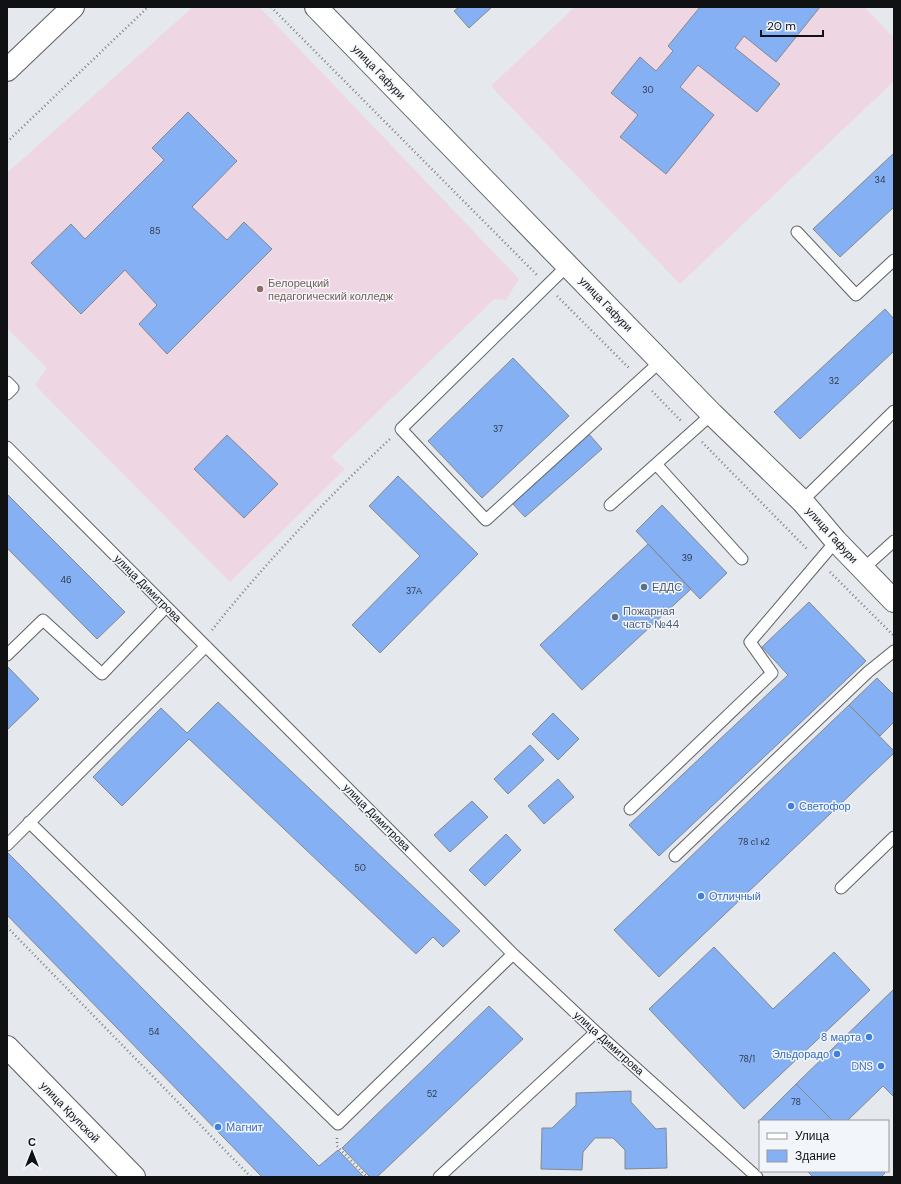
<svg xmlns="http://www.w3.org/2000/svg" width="901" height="1184" font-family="'DM Sans',sans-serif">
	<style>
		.education { fill: #eed6e2 }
		.building { fill: #85b0f3; stroke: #85888c }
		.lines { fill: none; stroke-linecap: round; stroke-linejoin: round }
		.lane-casing { stroke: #5d6064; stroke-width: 13 }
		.secondary-casing { stroke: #5d6064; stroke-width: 24 }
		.path { stroke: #7d7f82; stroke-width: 2.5; stroke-dasharray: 1 3; stroke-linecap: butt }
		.lane { stroke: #fff; stroke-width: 11 }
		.secondary { stroke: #fff; stroke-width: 22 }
		.education-dot { fill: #8d6e63; stroke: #f2f5fa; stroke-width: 1.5 }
		.service-dot { fill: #5c6f8a; stroke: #f2f5fa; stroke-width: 1.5 }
		.shop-dot { fill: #3f7fe0; stroke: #f2f5fa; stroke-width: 1.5 }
		.labels { text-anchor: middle; stroke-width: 3; stroke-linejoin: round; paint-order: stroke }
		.number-label { font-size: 9px; fill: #2d394a }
		.street-label { font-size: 11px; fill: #101112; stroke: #f2f5fa }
		.education-label { font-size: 11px; fill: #785e54; stroke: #f2f5fa; text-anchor: start }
		.service-label { font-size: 11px; fill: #4e5e75; stroke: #f2f5fa; text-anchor: start }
		.shop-label { font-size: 11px; fill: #366cbe; stroke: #f2f5fa; text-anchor: start }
	</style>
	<rect width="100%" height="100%" fill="#e5e8ec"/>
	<path class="education" d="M 193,7 L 259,7 L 519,279 L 506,300 L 494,299 L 331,457 L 345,469 L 230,582 L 35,385 L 47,368 L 7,328 L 7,173 Z
		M 575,7 L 864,7 L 894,38 L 894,81 L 680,284 L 491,86 Z"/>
	<path class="building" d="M 459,7 L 492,7 L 469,28 L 454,11 Z
		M 700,7 L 820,7 L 776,62 L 744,36 L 735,48 L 780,84 L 757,112 L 698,65 L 680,87 L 714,115 L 666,174 L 620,137 L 638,115 L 611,93 L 640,57 L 656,71 L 673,51 L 668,46 Z
		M 188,112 L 237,161 L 192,207 L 227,240 L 244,222 L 272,249 L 167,354 L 139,324 L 157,305 L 125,270 L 81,314 L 31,263 L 71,224 L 85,239 L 164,160 L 152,148 Z
		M 894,153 L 894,207 L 840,257 L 813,229 Z
		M 885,309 L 894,319 L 894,351 L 800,439 L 774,412 Z
		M 513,358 L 569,416 L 482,498 L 428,441 Z
		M 588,433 L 602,449 L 525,517 L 511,502 Z
		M 227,435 L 278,484 L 244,518 L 194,469 Z
		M 398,476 L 478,554 L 380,653 L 352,625 L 420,556 L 369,506 Z
		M 7,494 L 125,612 L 97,639 L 7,548 Z
		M 662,505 L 727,573 L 700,599 L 636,531 Z
		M 648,544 L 691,589 L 582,690 L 540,645 Z
		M 809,602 L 866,661 L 659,856 L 629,825 L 788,675 L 762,647 Z
		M 8,667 L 39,699 L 7,730 L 7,668 Z
		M 877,678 L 894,695 L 894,722 L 880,736 L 849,705 Z
		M 218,702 L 460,931 L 443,947 L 433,937 L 416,954 L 189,739 L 122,806 L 93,777 L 161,708 L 187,733 Z
		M 849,705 L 894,751 L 894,753 L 659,977 L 614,930 Z
		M 553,713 L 579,739 L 558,760 L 532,734 Z
		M 530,745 L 544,760 L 508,794 L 494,779 Z
		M 558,779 L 574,797 L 544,824 L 528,806 Z
		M 472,801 L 488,817 L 450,852 L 434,835 Z
		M 506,834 L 521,850 L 485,886 L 469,870 Z
		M 7,852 L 319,1166 L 338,1150 L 364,1177 L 262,1177 L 7,915 Z
		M 714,947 L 773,1009 L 834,952 L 870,990 L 744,1109 L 649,1009 Z
		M 894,989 L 894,1097 L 883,1086 L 847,1121 L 833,1121 L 796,1084 Z
		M 489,1006 L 523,1039 L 377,1177 L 370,1177 L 342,1148 Z
		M 796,1084 L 833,1121 L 760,1121 L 760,1124 L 758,1122 Z
		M 631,1091 L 631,1102 L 656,1129 L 666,1128 L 667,1168 L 625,1169 L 625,1150 L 613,1138 L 595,1138 L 583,1152 L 582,1170 L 541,1169 L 542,1128 L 552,1128 L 576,1105 L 576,1093 Z
		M 807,1171 L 883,1171 L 885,1173 L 881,1177 L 813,1177 Z"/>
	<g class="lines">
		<g class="lane-casing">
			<path id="lane" d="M 797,232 L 856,295 L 894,260
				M 568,265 L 401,429 L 486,520 L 661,361
				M 7,382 L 13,388 L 7,394
				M 7,447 L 513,954 L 596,1032 L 757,1177
				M 656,464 L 742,559
				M 802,501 L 894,411
				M 610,505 L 712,414
				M 863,569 L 894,541
				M 7,655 L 43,620 L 102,674 L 166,607
				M 630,809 L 772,673 L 750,642 L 836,541
				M 29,822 L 338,1124 L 513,954
				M 7,845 L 206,646
				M 675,856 L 868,672 L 894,651
				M 841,888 L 894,837
				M 439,1177 L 596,1032"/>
		</g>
		<g class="secondary-casing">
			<path id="secondary" d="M 316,7 L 712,414 L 802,501 L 836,541 L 894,601
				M 7,70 L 73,7
				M 7,1047 L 134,1177"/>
		</g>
		<path class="path" d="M 271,7 L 537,275
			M 7,142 L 148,7
			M 557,296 L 630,369
			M 652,391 L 682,422
			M 702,442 L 808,550
			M 830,572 L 893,635
			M 212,630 C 266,562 326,499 390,439
			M 7,927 L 251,1177
			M 337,1138 L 337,1146 L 367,1177"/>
		<use href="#lane" class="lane"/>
		<use href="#secondary" class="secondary"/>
	</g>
	<circle class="education-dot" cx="260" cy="289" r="4"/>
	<g class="service-dot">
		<circle cx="644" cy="587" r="4"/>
		<circle cx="615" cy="617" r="4"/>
	</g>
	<g class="shop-dot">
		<circle cx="791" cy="806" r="4"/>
		<circle cx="701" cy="896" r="4"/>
		<circle cx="869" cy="1037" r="4"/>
		<circle cx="837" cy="1054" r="4"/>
		<circle cx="881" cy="1066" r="4"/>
		<circle cx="218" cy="1127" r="4"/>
	</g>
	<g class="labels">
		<g class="number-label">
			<text x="648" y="93">30</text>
			<text x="880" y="183">34</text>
			<text x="155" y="234">85</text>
			<text x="834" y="384">32</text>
			<text x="498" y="432">37</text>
			<text x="687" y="561">39</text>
			<text x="66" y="583">46</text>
			<text x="414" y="594">37А</text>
			<text x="754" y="845">78 с1 к2</text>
			<text x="360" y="871">50</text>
			<text x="154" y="1035">54</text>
			<text x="747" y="1062">78/1</text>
			<text x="432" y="1097">52</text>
			<text x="796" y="1105">78</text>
		</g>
		<g class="street-label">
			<text transform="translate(379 72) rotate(46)" y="4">улица Гафури</text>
			<text transform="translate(606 304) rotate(46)" y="4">улица Гафури</text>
			<text transform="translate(832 535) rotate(48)" y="4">улица Гафури</text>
			<text transform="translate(148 588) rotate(45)" y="4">улица Димитрова</text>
			<text transform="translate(377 817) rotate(45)" y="4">улица Димитрова</text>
			<text transform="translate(609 1043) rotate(42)" y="4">улица Димитрова</text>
			<text transform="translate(70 1112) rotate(46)" y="4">улица Крупской</text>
		</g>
		<g class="education-label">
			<text x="268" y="287">Белорецкий<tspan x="268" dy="13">педагогический колледж</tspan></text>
		</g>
		<g class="service-label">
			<text x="652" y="591">ЕДДС</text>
			<text x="623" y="615">Пожарная<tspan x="623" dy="13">часть №44</tspan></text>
		</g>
		<g class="shop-label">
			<text x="799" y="810">Светофор</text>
			<text x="709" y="900">Отличный</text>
			<text x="861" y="1041" text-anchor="end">8 марта</text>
			<text x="829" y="1058" text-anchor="end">Эльдорадо</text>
			<text x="873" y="1070" text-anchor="end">DNS</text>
			<text x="226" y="1131">Магнит</text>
		</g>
	</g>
	<rect width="901" height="1184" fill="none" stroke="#101112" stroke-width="16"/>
	<rect x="759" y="1120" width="130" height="52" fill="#f2f5fa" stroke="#989a9d"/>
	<rect x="767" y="1133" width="20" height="6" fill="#ffffff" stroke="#989a9d"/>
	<text x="795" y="1140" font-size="12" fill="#101112">Улица</text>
	<rect x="767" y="1150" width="20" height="12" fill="#85b0f3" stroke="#989a9d"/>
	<text x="795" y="1160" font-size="12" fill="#101112">Здание</text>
	<g transform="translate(32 1152)" stroke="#f2f5fa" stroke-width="3" paint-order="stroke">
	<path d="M0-3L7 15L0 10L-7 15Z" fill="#101112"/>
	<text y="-6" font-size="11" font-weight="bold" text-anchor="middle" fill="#101112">С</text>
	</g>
	<path d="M761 30v6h62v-6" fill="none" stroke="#101112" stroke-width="2"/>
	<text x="767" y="30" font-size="12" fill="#101112" stroke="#f2f5fa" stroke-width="3" paint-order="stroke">20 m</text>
</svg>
